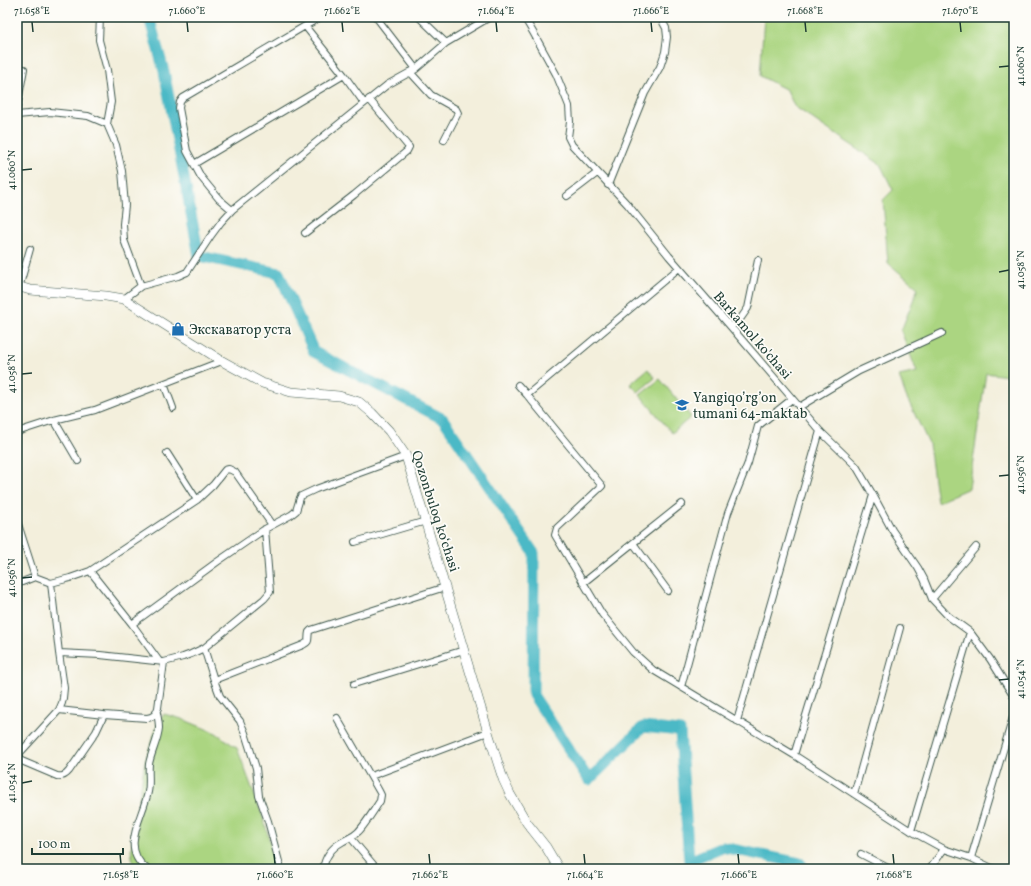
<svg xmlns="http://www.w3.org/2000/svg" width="1031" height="886" font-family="Vollkorn,serif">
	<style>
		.green { fill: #abd581; stroke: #65895a }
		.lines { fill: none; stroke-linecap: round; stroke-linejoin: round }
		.river { stroke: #4cb9c6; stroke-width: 11 }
		.minor-casing { stroke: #3f584d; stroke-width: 8 }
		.secondary-casing { stroke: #3f584d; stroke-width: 10 }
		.minor { stroke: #fff; stroke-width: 6 }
		.secondary { stroke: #fff; stroke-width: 9 }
		.ticks { fill: none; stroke: #1f3d34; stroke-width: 1.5 }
		.labels { text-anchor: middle; stroke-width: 3.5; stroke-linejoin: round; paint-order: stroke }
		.poi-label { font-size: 14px; fill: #1f3d34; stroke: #fdfcf7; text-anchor: start }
		.street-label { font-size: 14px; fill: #1f3d34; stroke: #fdfcf7 }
		.neatline { fill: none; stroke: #1f3d34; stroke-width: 1.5 }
		.ticks-label { font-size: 10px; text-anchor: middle; fill: #1f3d34 }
	</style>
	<rect width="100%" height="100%" fill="#fdfcf7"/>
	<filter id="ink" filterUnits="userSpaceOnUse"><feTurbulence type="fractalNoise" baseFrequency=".025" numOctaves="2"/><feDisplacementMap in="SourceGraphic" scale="8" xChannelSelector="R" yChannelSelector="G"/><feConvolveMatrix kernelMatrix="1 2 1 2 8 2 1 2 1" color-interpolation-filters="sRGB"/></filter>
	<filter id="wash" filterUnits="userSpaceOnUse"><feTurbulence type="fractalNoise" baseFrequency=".012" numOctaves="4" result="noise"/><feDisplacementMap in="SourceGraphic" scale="16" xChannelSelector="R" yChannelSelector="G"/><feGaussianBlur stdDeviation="0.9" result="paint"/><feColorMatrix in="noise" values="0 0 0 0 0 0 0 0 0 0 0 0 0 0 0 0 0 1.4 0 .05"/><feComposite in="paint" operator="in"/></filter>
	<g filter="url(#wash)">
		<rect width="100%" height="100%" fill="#f3efdc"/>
		<path class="green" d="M 764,17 L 1014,17 L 1014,377 L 986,373 L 969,488 L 937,502 L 929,444 L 906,396 L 899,376 L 917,372 L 901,331 L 918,288 L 888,263 L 883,200 L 893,190 L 880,164 L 823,126 L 794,106 L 787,90 L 760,76 Z
			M 648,369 L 655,378 L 638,392 L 630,384 Z
			M 660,379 L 691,417 L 672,433 L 640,395 Z
			M 164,714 L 182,719 L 216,733 L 237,748 L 264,820 L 277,869 L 134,869 L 131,850 L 145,760 L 159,721 Z"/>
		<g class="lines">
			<path class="river" d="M 149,17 L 164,71 L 199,256 L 279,273 L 314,352 L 443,419 L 534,553 L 533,695 L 589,780 L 643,727 L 680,731 L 689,861 L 722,847 L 800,863 L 805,869"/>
		</g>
	</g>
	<g filter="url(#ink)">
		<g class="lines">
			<g class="minor-casing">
				<path id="minor" d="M 100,17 L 99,40 L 107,70 L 111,102 L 107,124
					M 321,17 L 305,26 L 344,75 L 364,103
					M 376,17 L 416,69 L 446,43 L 490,17
					M 419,17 L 446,43
					M 524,17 L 534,34 L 556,74 L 569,106 L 570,122 L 568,137 L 572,145 L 628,205 L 669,256 L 731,327 L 820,431 L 856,466 L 873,495 L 892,530 L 918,568 L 924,579 L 932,599 L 948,616 L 970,632 L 990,659 L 1014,697
					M 410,72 L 431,95 L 456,109 L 458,113 L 444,140
					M 17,107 L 24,69
					M 17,115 L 50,112 L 88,116 L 107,124 L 116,145 L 122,171 L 125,205 L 123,224 L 124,240 L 141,286 L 124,299
					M 194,164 L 344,75
					M 608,185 L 645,93 L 660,67 L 665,52 L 667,37 L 666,28 L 660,17
					M 567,196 L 597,173
					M 232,210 L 219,199 L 201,177 L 187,151 L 179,108 L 180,102 L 183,98 L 305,26
					M 305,233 L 354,195 L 407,151 L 409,147 L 407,145 L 369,99
					M 679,268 L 527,395 L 602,486 L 557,528 L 555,535 L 602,614 L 633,652 L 653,670 L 794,755 L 911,831 L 944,849 L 971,858 L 994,869
					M 141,286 L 178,276 L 187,272 L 210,237 L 221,222 L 232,210 L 387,85 L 416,69
					M 19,288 L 30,249
					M 731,327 L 741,318 L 748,308 L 758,260
					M 164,384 L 173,408
					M 518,385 L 527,395
					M 799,407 L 859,371 L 942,333
					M 54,420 L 78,461
					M 17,432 L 54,420 L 95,410 L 222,361
					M 167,453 L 197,500
					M 17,521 L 35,577
					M 355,542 L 426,521
					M 633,543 L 668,591
					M 90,571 L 132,624 L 159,661
					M 583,583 L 682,504
					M 17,584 L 35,577 L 51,583 L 70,578 L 90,571 L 197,500 L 213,485 L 225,470 L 229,469 L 235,472 L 272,525
					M 932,599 L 976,547
					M 132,624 L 217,562 L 265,529 L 291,515 L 296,511 L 300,498 L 301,496 L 316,489 L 406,456
					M 204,648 L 214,680 L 220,696 L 240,721 L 245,733 L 256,768 L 259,796 L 268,821 L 281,869
					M 59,653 L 100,655 L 164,662 L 183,657 L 191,654 L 204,648 L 264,599 L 270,592 L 265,529
					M 214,680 L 303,645 C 311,641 307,640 309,632 L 311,630 L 445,587
					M 354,684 L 464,650
					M 681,687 L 728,513 L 748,463 L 758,426 L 792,399
					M 59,710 L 104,715 L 147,718 C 154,717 156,714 158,708 L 164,662
					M 737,721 L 820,431
					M 794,755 L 873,495
					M 17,756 L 59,710 L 62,703 L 63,698 L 64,688 L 59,653 L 51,583
					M 17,759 L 57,776 C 62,777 65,776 69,771 L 96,732 L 104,715
					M 371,776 L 488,732
					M 854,794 L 900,628
					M 911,831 L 970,632
					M 351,838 L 377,869
					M 861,854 L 890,869
					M 971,858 L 1014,714
					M 147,869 C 119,849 143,817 148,792 C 150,783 148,774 149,764 C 151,753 158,740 159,728 C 159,724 158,718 157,713
					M 323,869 C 325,857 331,848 342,842 C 348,838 353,837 358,832 C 365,825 374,810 380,801 L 381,795 L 379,791 L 337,718
					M 930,869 L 944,849"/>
			</g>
			<g class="secondary-casing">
				<path id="secondary" d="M 17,286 L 30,290 L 106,296 L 124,299 L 222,361 L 262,383 L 291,392 L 339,396 L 359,402 L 372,413 L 389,431 L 406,456 L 488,732 L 503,779 L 510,794 L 527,823 L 546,847 L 559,869"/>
			</g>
			<use href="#minor" class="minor"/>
			<use href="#secondary" class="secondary"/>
		</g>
	</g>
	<path class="ticks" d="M 32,22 L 33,32M 187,22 L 188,32M 342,22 L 343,32M 496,22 L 497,32M 651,22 L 652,32M 805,22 L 806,32M 960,22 L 961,32M 999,67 L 1009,66M 22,170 L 32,169M 999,272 L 1009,270M 22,374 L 32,373M 999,476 L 1009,475M 22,578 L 32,577M 999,680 L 1009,679M 22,783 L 32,781M 120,854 L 121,864M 274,854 L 275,864M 429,854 L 430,864M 584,854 L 585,864M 738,854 L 739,864M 893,854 L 894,864"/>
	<defs>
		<g id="shop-bare" transform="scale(1.08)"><path d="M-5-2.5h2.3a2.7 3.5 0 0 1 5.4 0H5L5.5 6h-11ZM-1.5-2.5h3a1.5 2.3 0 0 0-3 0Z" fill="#1f6fb2" stroke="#fdfcf7" stroke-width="2.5" paint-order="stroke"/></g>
		<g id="school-bare" transform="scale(1.08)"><path d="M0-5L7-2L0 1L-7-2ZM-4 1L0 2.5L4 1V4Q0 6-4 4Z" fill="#1f6fb2" stroke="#fdfcf7" stroke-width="2.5" paint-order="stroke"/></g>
	</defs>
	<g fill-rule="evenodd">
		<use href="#shop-bare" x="178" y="329"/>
		<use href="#school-bare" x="682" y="405"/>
	</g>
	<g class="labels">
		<g class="poi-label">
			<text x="189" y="334">Экскаватор уста</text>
			<text x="693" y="402">Yangiqo’rg’on<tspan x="693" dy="16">tumani 64-maktab</tspan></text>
		</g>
		<g class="street-label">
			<text transform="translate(753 335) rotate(49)" y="5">Barkamol ko'chasi</text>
			<text transform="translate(436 511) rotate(72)" y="5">Qozonbuloq koʻchasi</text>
		</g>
	</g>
	<rect width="1031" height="886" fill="none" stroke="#fdfcf7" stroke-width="44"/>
	<path d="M32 848v6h91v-6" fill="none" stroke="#1f3d34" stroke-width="2"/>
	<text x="38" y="848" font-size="12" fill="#1f3d34" stroke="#fdfcf7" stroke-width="3" paint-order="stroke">100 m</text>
	<rect x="22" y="22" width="987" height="842" class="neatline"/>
	<g class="ticks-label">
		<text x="32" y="14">71.658°E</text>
		<text x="187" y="14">71.660°E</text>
		<text x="342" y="14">71.662°E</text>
		<text x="496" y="14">71.664°E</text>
		<text x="651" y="14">71.666°E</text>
		<text x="805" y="14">71.668°E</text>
		<text x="960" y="14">71.670°E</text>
		<text transform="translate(1020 66) rotate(-90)" y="4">41.060°N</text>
		<text transform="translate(11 170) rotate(-90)" y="4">41.060°N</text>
		<text transform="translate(1020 270) rotate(-90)" y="4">41.058°N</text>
		<text transform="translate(11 374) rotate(-90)" y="4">41.058°N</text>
		<text transform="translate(1020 475) rotate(-90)" y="4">41.056°N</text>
		<text transform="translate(11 578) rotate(-90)" y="4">41.056°N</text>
		<text transform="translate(1020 679) rotate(-90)" y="4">41.054°N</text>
		<text transform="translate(11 783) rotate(-90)" y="4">41.054°N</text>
		<text x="121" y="878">71.658°E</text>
		<text x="275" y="878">71.660°E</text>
		<text x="430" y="878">71.662°E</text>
		<text x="585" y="878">71.664°E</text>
		<text x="739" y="878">71.666°E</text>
		<text x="894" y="878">71.668°E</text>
	</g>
</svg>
